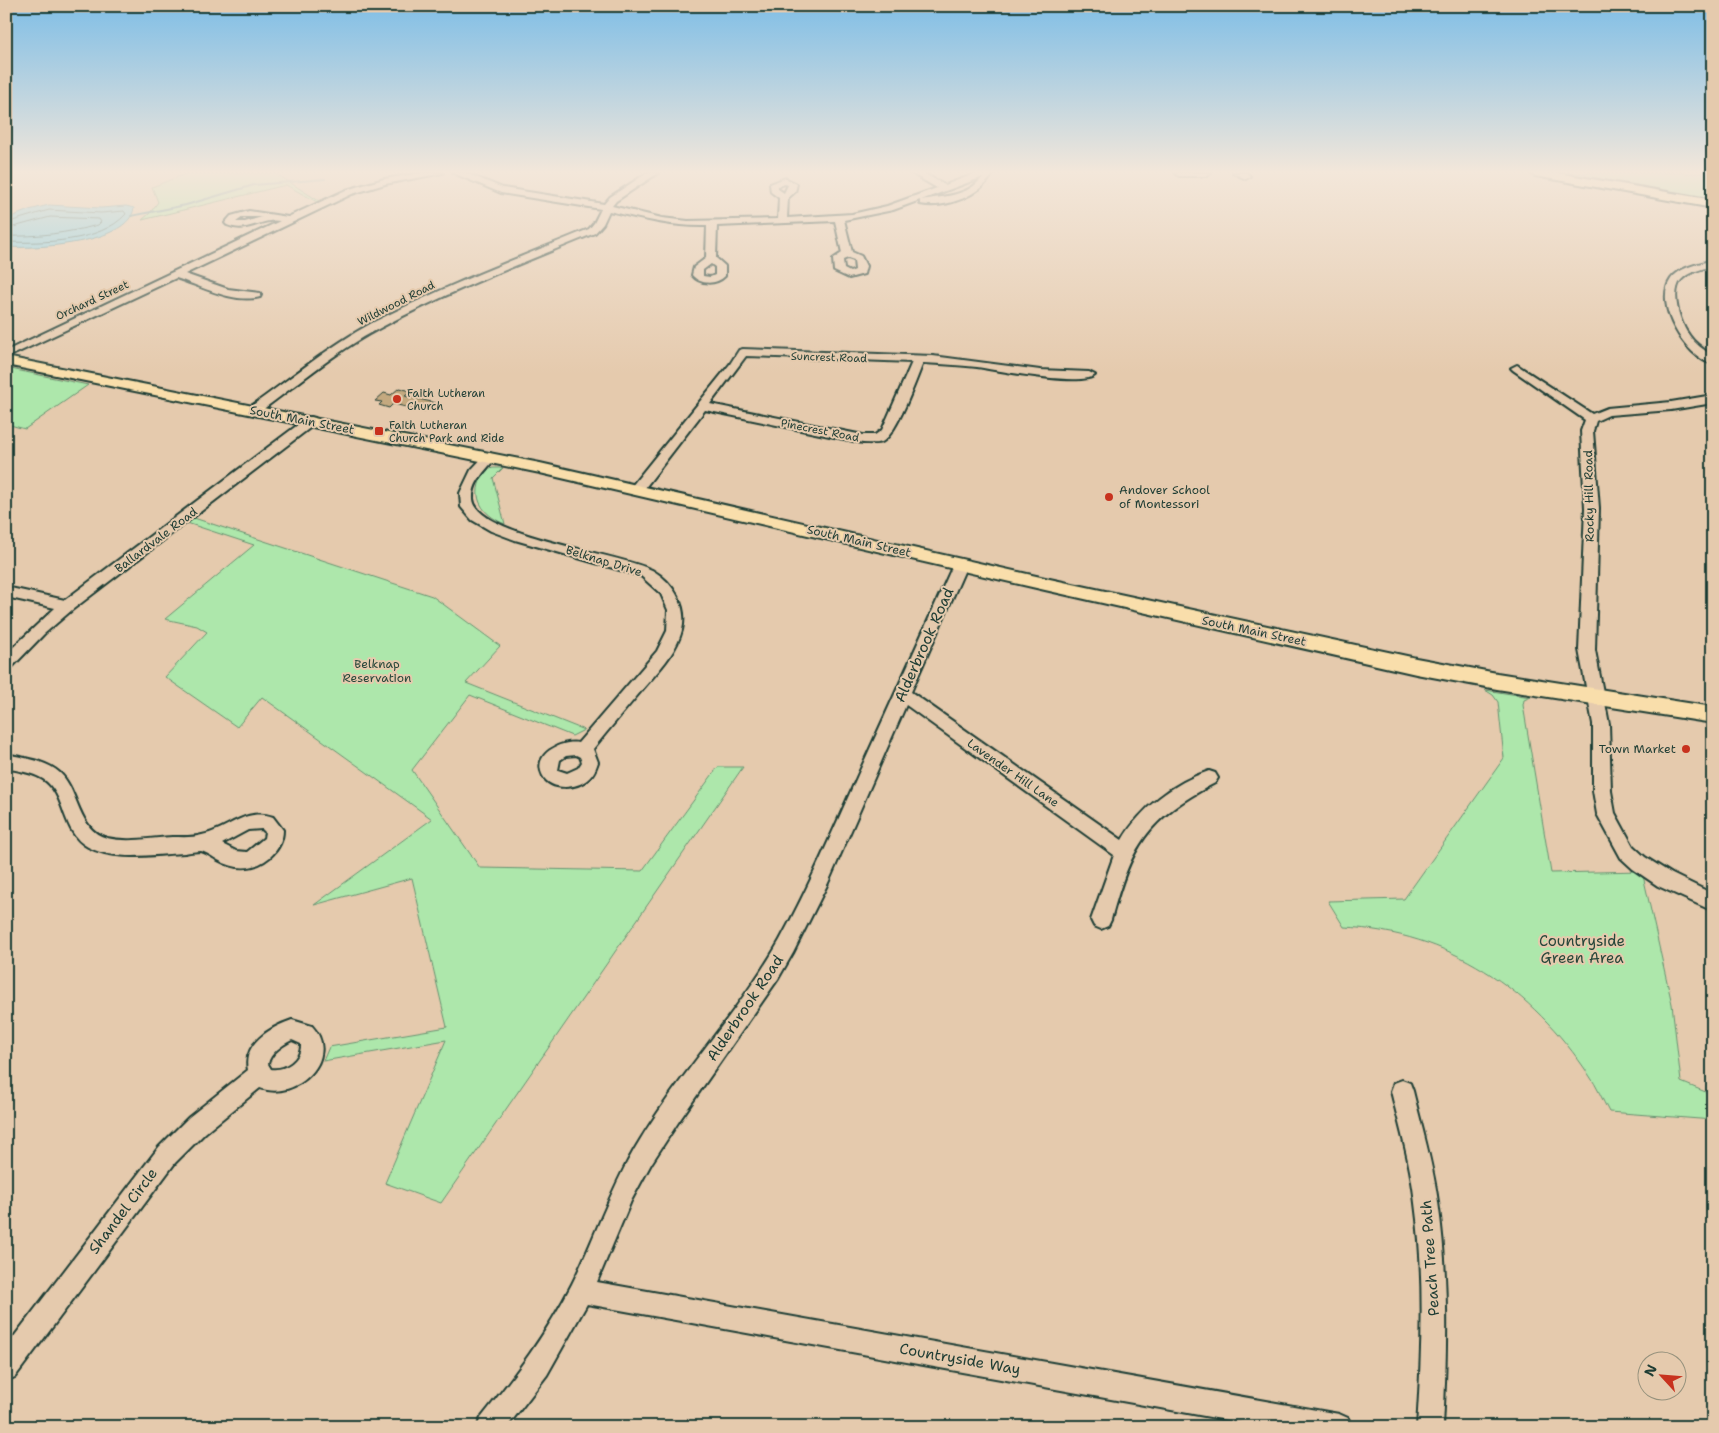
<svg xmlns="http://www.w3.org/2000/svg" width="1719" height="1433" font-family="'Shantell Sans',sans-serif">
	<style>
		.green { fill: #ade7ab; stroke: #669270 }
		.water { fill: #83cee3; stroke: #5b949d }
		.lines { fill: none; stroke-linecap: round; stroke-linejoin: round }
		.shore { stroke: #47777a; stroke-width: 1 }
		.stream { stroke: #5b949d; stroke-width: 2 }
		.building { fill: #c4a97f; stroke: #1f3d34 }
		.minor-casing { stroke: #1f3d34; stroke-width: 4 }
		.major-casing { stroke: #1f3d34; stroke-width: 4 }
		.minor { fill: #e5caad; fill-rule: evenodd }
		.major { fill: #f9deab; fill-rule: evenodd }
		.poi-dot { fill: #c8321e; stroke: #e5caad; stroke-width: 2 }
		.labels { text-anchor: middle; stroke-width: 4; stroke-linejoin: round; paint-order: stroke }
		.far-street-label { font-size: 11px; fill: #1f3d34; stroke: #e5caad }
		.far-poi-label { font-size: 11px; fill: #1f3d34; stroke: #e5caad; text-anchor: start }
		.street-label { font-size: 12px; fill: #1f3d34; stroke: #e5caad }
		.poi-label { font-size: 12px; fill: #1f3d34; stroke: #e5caad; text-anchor: start }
		.park-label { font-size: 12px; fill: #26463a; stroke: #e5caad }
		.near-street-label { font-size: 15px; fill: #1f3d34; stroke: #e5caad }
		.near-park-label { font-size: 15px; fill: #26463a; stroke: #e5caad }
	</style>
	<rect width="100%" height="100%" fill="#e5caad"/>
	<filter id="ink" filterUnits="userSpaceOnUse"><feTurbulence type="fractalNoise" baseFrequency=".02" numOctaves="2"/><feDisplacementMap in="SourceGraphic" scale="10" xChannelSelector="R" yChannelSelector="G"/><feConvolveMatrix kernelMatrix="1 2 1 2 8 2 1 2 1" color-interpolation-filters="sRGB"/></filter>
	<g filter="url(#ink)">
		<path class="green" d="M 188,173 L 275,173 L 319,201 L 317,202 L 286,185 L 142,220 L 150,213 L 158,202 L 152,187 Z
			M 1567,173 L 1713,173 L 1713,198 L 1695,195 Z
			M 6,368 L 88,385 L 25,429 L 6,424 Z
			M 493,468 L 503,468 L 493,478 L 505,524 C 487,517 472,502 480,481 C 483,474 486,470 493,468 Z
			M 194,518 L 432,596 L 500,646 L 466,683 L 584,730 L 572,736 L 470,695 L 412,770 L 480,868 L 642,871 L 718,767 L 743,767 L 441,1203 L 385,1183 L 446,1040 L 323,1061 L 329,1047 L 447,1027 L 412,878 L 314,905 L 432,819 L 262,697 L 237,727 L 165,677 L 207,632 L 197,626 L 165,619 L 254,545 L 187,523 Z
			M 1485,690 L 1531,697 L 1524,700 L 1523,705 L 1551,873 L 1642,871 L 1672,1004 L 1681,1082 L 1713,1095 L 1713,1120 L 1609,1112 C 1602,1099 1597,1086 1589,1075 C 1532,989 1449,932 1344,927 L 1328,901 L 1404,899 L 1504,758 L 1498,702 L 1493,695 Z"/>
		<path class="water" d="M 49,205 L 101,208 L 126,206 L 134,208 C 129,244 34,249 6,247 L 6,219 L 29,210 Z"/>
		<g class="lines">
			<path class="shore" d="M 6,223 L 49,210 L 101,213 L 124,211 L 126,214 C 100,243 42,243 6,242
				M 6,229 L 50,217 L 99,219 L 101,222 L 98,225 C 67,233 38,237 6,236"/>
			<path class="stream" d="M 131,216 L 186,205 L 254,185 L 325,179"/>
		</g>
		<path class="building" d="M 399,388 L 411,391 L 405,396 L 436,403 L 429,409 L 424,411 L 393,404 L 389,408 L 379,405 L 382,402 L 375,401 L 384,393 L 391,395 Z"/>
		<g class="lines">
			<g class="minor-casing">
				<path id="minor" d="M 421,173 L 443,173 L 385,184 L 352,194 L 185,274 L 228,289 L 260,293 L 261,295 L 260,297 C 233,304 201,286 176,278 L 6,358 L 6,351 L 280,221 C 262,217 248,234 227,225 L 225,223 L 231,216 L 249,211 L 288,217 L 346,190 L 384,179 ZM 243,217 L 262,217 L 245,222 L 236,222 Z
					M 453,173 L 466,173 L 503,188 L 604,204 L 610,197 L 647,173 L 658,173 L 616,201 L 612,206 L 662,218 L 688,221 L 778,219 L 779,198 L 771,192 L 770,184 L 785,178 L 797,184 L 795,192 L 788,198 L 787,218 L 852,214 L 887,206 L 937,188 L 911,173 L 923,173 L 945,185 L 977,173 L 994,173 C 979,196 947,209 920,204 L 920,200 L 893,210 L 844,220 L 852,252 L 861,256 L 866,266 L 864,274 L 849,278 L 834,271 L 833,259 L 842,253 L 835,221 L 717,226 L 716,258 L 725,266 L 725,276 C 716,285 700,285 692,275 L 694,267 L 706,258 L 707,226 C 673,227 642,219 609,211 L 603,224 L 595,233 C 523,263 449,291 380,328 C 336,351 298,384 258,413 L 250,413 L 248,410 L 250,407 C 290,379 329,346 372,323 C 442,287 516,259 589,229 L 594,223 L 601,209 L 501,193 ZM 983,177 C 967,197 944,196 921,200 ZM 785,184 L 788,185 L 784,193 L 778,189 L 778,186 ZM 848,258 L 854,260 L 855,270 L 850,272 L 844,269 L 843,260 ZM 711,264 L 715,267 L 715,275 L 710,277 L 703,276 L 703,270 Z
					M 1175,173 L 1211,173 L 1207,176 L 1179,176 Z
					M 1233,173 L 1247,173 L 1250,176 L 1246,179 Z
					M 1713,260 L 1713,266 C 1702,269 1688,272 1681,280 C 1670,293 1680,323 1689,335 C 1695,344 1704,350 1713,356 L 1713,364 C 1686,358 1653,304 1671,279 C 1680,267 1699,264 1713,260 Z
					M 743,349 L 933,356 L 1040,370 L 1089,372 L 1095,375 C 1083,387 996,370 977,367 C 959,365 941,364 923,363 C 916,380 897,434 882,442 C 877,444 869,443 863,443 L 705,410 L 641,493 L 631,493 L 629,490 L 631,487 L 730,364 L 739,350 ZM 746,356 L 912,362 L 882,430 L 875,435 L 863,435 L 710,404 Z
					M 1517,365 L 1592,414 L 1607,408 L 1671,402 L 1713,395 L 1713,403 L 1671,410 L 1609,415 L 1596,421 L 1593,431 L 1599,508 L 1595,650 L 1609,724 L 1611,791 L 1615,813 L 1633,846 L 1645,857 L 1672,874 L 1713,894 L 1713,911 L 1658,886 L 1633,869 L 1621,858 L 1597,814 L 1593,791 L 1593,724 L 1579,650 L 1585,508 L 1581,431 L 1585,420 L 1513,370 L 1511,368 Z
					M 311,417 L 315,418 L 317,421 L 315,424 L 72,610 L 44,634 L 11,668 L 6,670 L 6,654 L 55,608 L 6,597 L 6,587 L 65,600 L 307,418 Z
					M 490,453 L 496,457 C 487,470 472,481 473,499 C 476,536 623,554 652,570 C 673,582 688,606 682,630 C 676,654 657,672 642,690 C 626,709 609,729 593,749 L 598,762 C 596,768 594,774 588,779 C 577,789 551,791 543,776 C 531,754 562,740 578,743 L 657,651 L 667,631 L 668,610 L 661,594 L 641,576 L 515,540 L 491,531 L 472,520 L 461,507 L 460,493 L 471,470 L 486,454 ZM 576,755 L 580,757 L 582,762 L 578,768 L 567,773 L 558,770 L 560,760 L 566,756 Z
					M 960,560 L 965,562 L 967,565 L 911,692 L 1122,840 C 1141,808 1173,783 1209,771 L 1215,773 L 1218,778 L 1215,783 C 1146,819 1131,846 1111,920 L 1108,926 L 1101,929 L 1094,926 L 1091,920 L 1114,855 L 906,705 L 828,883 L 793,953 L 778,979 L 679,1121 L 651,1164 L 631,1201 L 597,1282 L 1339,1414 L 1348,1418 L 1352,1427 L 1265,1427 L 587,1304 L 547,1375 L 507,1427 L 477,1427 L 481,1418 C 516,1374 546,1335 572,1284 C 594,1240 609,1193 634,1150 C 677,1076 738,1014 780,940 C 809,887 833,831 858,775 C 890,705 921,636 953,565 L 955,562 Z
					M 6,754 C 23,758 46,760 60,773 C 79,791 78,831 107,838 C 128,843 151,838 172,837 C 182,837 192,838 202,835 C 228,830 245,807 273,817 L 283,830 C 283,840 278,850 270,857 C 253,871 236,870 218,860 C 213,857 206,852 201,851 C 196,851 190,852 185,853 C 154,854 117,862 88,847 C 61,833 67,794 43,779 C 32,772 18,771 6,768 ZM 262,829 L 265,832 L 264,838 L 247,852 L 236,851 L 222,844 L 248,830 Z
					M 292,1020 L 312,1026 C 342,1058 296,1102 260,1088 L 205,1133 L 175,1163 L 15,1377 L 6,1381 L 6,1347 L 159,1147 L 189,1117 L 248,1070 C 242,1044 271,1027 292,1020 ZM 292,1040 L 301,1044 C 302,1060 285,1071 271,1069 L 268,1064 C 270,1053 282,1045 292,1040 Z
					M 1402,1080 L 1410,1083 L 1413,1091 C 1422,1128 1433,1165 1438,1202 C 1449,1277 1447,1352 1443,1427 L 1417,1427 C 1422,1352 1425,1277 1415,1203 C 1411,1165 1400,1128 1391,1091 L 1394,1083 Z"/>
			</g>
			<g class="major-casing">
				<path id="major" d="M 1530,173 L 1557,173 L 1713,200 L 1713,208 L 1535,176 Z
					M 6,357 L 540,463 L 1045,578 L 1416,658 L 1497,673 L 1713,707 L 1713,723 L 1497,689 L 1416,674 L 1045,590 L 540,473 L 6,365 Z"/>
			</g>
			<use href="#minor" class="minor"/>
			<use href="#major" class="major"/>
		</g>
	</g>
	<linearGradient id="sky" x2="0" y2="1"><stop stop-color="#7fbee6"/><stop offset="0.46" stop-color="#f3e7da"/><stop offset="1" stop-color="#f3e7da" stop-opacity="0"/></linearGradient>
	<rect width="1719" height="374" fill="url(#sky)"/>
	<g class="poi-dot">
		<circle cx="397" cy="399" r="5"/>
		<rect x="374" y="426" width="10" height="10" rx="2.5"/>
		<circle cx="1109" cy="497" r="5"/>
		<circle cx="1686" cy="749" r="5"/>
	</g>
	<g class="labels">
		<g class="far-street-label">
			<text transform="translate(92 300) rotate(-25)" y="4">Orchard Street</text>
			<text transform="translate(396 303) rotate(-27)" y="4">Wildwood Road</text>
			<text transform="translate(829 357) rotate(2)" y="4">Suncrest Road</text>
			<text transform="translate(820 430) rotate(11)" y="4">Pinecrest Road</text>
		</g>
		<g class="far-poi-label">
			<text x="407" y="397">Faith Lutheran<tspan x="407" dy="13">Church</tspan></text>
			<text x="389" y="429">Faith Lutheran<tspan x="389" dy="13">Church Park and Ride</tspan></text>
		</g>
		<g class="street-label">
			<text transform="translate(302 420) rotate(11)" y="4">South Main Street</text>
			<text transform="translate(1589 496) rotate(-91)" y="4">Rocky Hill Road</text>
			<text transform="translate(156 540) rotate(-37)" y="4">Ballardvale Road</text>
			<text transform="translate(859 541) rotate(13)" y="4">South Main Street</text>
			<text transform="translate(604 561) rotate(17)" y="4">Belknap Drive</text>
			<text transform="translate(1254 631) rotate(12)" y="4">South Main Street</text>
			<text transform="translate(1013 773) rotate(35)" y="4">Lavender Hill Lane</text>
		</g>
		<g class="poi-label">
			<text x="1119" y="494">Andover School<tspan x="1119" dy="14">of Montessori</tspan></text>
			<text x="1676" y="753" text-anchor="end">Town Market</text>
		</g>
		<g class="park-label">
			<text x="377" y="668">Belknap<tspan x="377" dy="14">Reservation</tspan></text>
		</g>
		<g class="near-street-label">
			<text transform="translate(924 645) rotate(-66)" y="5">Alderbrook Road</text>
			<text transform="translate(745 1008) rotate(-56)" y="5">Alderbrook Road</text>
			<text transform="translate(123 1211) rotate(-53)" y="5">Shandel Circle</text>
			<text transform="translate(1430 1258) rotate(-94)" y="5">Peach Tree Path</text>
			<text transform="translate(960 1359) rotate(10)" y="5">Countryside Way</text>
		</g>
		<g class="near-park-label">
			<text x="1582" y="946">Countryside<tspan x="1582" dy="17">Green Area</tspan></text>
		</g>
	</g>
	<rect width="1719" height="1433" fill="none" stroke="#e5caad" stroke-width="25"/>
	<rect x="12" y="12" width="1694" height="1408" fill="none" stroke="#1f3d34" stroke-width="2" filter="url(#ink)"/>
	<g transform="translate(1662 1376) rotate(296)"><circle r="24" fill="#e5caad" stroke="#96927d"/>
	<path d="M0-4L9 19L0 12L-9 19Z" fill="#c8321e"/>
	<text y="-8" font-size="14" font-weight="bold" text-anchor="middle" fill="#1f3d34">N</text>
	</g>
</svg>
